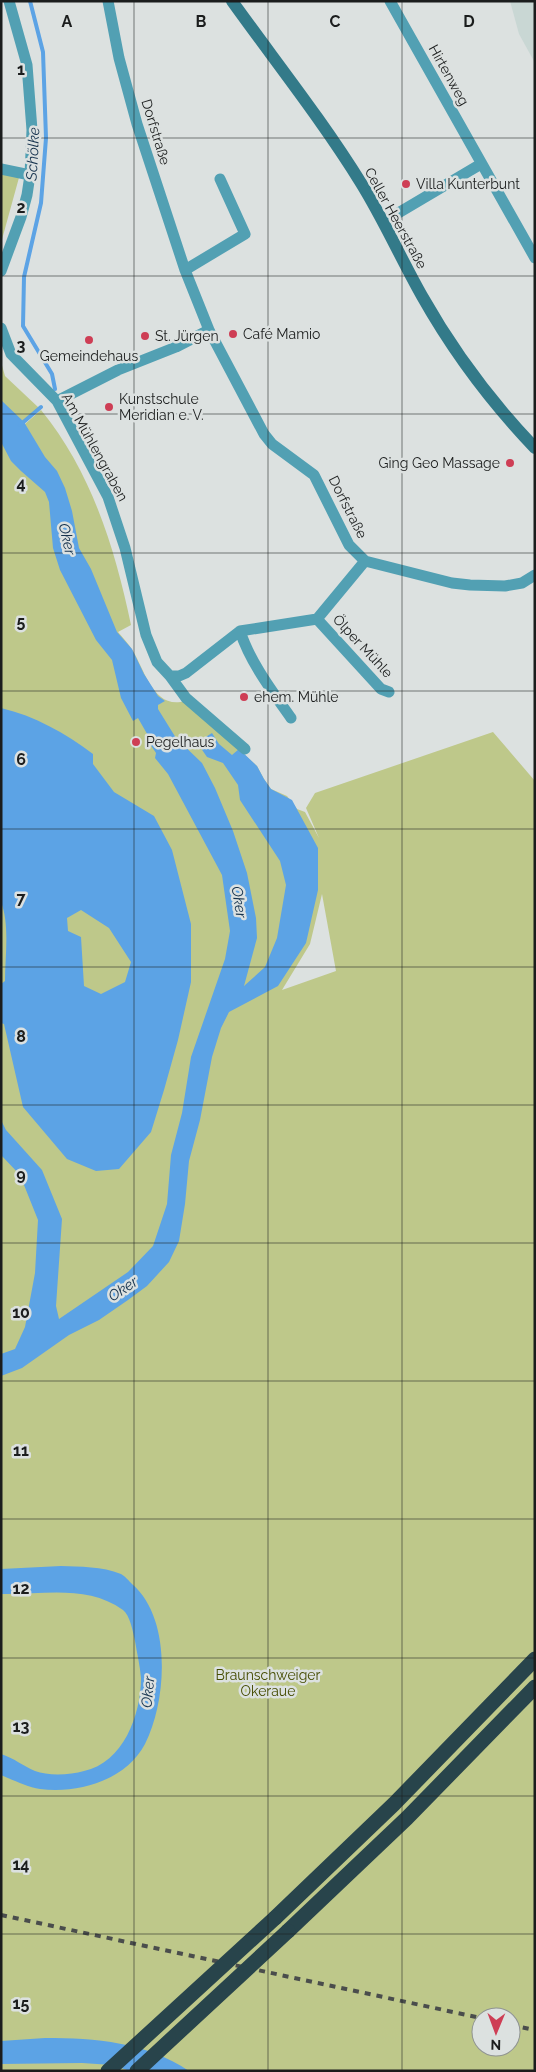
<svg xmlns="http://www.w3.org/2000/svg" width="536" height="2072" font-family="Raleway,sans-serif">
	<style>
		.built { fill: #c9d7d4 }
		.green { fill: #bec88a; fill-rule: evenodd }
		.water { fill: #5ca3e5; fill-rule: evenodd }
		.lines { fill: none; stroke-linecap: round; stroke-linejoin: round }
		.stream { stroke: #5ca3e5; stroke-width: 4 }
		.minor { stroke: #52a0b3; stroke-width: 11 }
		.secondary { stroke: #337a89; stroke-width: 12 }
		.motorway { stroke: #28444b; stroke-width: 15 }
		.rail { stroke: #4a4d4c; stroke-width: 4; stroke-dasharray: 6 6; stroke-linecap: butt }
		.motorway-bridge { stroke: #28444b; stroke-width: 15 }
		.grid { fill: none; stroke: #1b1d1d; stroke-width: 1; stroke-opacity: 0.55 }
		.poi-dot { fill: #ce3e55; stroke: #dce1e0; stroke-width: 2 }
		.labels { text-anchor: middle; stroke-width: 5; stroke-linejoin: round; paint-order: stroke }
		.street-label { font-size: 14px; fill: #1b1d1d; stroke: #dce1e0 }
		.poi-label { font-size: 14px; fill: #1b1d1d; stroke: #dce1e0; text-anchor: start }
		.park-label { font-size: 14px; fill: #454c00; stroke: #dce1e0 }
		.water-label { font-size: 15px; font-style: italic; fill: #16334e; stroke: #dce1e0 }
		.grid-label { font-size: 16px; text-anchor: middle; font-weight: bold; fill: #1b1d1d; stroke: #dce1e0; stroke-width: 5; stroke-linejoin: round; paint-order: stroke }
	</style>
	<rect width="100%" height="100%" fill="#dce1e0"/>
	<path class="built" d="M 510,1 L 535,1 L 535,63 L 519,34 Z"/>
	<path class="green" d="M 1,171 L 20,174 L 1,243 Z
		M 1,362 L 5,376 L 39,408 L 24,422 L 25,424 L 41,410 C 91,471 115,548 131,625 L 118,632 C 123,638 129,644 133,651 C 145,671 154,710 185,701 L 257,766 L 264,779 L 271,789 L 287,796 L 297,809 L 305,812 L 319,838 L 306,808 L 315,793 L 493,732 L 535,781 L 535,2071 L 1,2071 ZM 322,894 L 336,971 L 282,990 L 310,944 ZM 481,2017 L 511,2017 L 511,2047 L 481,2047 Z"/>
	<path class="water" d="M 1,400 L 24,422 L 45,457 L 57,471 L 65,488 L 72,511 L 79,548 L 91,569 L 117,632 L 132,649 L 144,674 L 158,696 L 165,701 L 158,705 L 158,709 L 176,738 L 202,763 L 215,788 L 233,831 L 247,873 L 256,918 L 257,938 L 244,986 L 265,967 L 277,938 L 286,885 L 280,861 L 240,800 L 238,785 L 223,763 L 207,757 L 198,744 L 201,740 L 212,733 L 219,744 L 232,755 L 239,749 L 257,766 L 264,779 L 271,789 L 292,800 L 318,848 L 318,890 L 306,943 L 278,986 L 229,1012 L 221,1028 L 212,1057 L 200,1120 L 189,1161 L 185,1204 L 179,1241 L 169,1262 L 147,1286 L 128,1300 L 99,1320 L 69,1335 L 22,1368 L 1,1376 L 1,1354 L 15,1349 L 25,1327 L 35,1273 L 38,1220 L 20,1175 L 1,1155 L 1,1120 L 6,1130 L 42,1170 L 62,1219 L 56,1306 L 59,1319 L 128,1272 L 153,1246 L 167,1204 L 171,1155 L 182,1113 L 191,1057 L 225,959 L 230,931 L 222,875 L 168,774 L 155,758 L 156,753 L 148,741 L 150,739 L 138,718 L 133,721 L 121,698 L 112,660 L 96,640 L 60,570 L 53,548 L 49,502 L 45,492 L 21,471 L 11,461 L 1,442 Z
		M 1,708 C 35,716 65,733 93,754 L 93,764 L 114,792 L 154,816 L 172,850 L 191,924 L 191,982 L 178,1040 L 164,1090 L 151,1132 L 119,1169 L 96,1171 L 67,1159 L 23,1107 L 4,1024 L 1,1023 L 1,984 L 5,981 C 5,956 10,925 1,902 ZM 81,910 L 109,928 L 131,962 L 125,982 L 101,994 L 84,986 L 81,937 L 68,931 L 67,918 Z
		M 61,1566 C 80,1567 102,1566 121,1574 C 125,1576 129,1581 132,1584 C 172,1618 167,1701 145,1744 C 126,1780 79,1794 40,1789 C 27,1787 13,1780 1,1775 L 1,1754 C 14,1758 23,1766 35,1771 C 48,1776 70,1775 84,1771 C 123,1763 141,1715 141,1678 C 140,1666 137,1653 135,1641 C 133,1632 130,1615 123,1610 C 87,1584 42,1595 1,1594 L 1,1569 Z
		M 45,2038 C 96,2038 146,2042 189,2071 L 130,2071 L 112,2065 L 82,2063 L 1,2064 L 1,2041 Z"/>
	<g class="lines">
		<path class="stream" d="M 30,1 L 43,52 L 46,138 L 41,203 L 24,277 L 23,326 L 52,374 L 55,389
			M 20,425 L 41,407"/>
		<path class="minor" d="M 108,1 L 119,58 L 137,124 L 185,270 L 209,330 L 264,434 L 272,444 L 314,475 L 349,545 L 365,561 L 452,583 L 470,585 L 505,586 L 522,583 L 535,575
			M 390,1 L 535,258
			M 1,169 L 30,175
			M 383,222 L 481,164
			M 185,270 L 245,234 L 220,179
			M 1,271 L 21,217 L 27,195 L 30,175 L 32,130 L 27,65 L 9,1
			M 1,328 L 11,354 L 57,401 L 108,497 L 125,548 L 146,635 L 157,662 L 170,676 L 186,698 L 245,749
			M 57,401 L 118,370 L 176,347 L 209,330
			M 317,619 L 381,689 L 389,692
			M 240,631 C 250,662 272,691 291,718
			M 170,676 L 179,676 L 186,673 L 240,631 L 317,619 L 365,561"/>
		<path class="secondary" d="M 232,1 C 275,61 322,120 361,183 C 384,220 401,259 422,296 C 453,351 492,403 535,448"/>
		<path class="motorway" d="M 275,1918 L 394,1804 L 535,1659
			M 288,1931 L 407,1818 L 535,1687"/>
		<path class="rail" d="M 1,1915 L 481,2018
			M 511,2025 L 535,2030"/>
		<path class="motorway-bridge" d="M 108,2071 L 275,1918
			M 137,2071 L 288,1931"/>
	</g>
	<path class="grid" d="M 134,1 L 134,2071M 268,1 L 268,2071M 402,1 L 402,2071M 1,138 L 535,138M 1,276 L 535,276M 1,414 L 535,414M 1,553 L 535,553M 1,691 L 535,691M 1,829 L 535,829M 1,967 L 535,967M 1,1105 L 535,1105M 1,1243 L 535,1243M 1,1381 L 535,1381M 1,1519 L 535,1519M 1,1658 L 535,1658M 1,1796 L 535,1796M 1,1934 L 535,1934"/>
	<g class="poi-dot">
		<circle cx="406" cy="184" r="5"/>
		<circle cx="233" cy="334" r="5"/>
		<circle cx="145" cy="336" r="5"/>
		<circle cx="89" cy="340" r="5"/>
		<circle cx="109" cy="407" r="5"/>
		<circle cx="510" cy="463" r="5"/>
		<circle cx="244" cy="697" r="5"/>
		<circle cx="136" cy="742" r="5"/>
	</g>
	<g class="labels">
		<g class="street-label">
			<text transform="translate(449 75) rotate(61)" y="5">Hirtenweg</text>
			<text transform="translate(156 132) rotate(73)" y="5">Dorfstraße</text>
			<text transform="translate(396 218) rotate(61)" y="5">Celler Heerstraße</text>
			<text transform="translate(95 447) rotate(61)" y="5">Am Mühlengraben</text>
			<text transform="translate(348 507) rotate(63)" y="5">Dorfstraße</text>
			<text transform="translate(363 646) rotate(47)" y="5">Ölper Mühle</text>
		</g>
		<g class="poi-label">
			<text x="416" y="189">Villa Kunterbunt</text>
			<text x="243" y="339">Café Mamio</text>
			<text x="155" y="341">St. Jürgen</text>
			<text x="89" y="361" text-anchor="middle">Gemeindehaus</text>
			<text x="119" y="404">Kunstschule<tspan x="119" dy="16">Meridian e. V.</tspan></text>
			<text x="500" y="468" text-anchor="end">Ging Geo Massage</text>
			<text x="254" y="702">ehem. Mühle</text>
			<text x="146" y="747">Pegelhaus</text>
		</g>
		<g class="park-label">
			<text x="268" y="1680">Braunschweiger<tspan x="268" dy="16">Okeraue</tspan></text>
		</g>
		<g class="water-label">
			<text transform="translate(33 154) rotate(-87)" y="5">Schölke</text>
			<text transform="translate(67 539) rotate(77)" y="5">Oker</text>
			<text transform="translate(239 902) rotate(81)" y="5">Oker</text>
			<text transform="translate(123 1289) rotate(-34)" y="5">Oker</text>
			<text transform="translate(148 1692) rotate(-85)" y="5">Oker</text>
		</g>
	</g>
	<g class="grid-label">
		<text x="67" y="27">A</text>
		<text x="201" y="27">B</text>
		<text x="335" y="27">C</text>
		<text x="469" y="27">D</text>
		<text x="21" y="75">1</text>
		<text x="21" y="213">2</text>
		<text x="21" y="351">3</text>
		<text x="21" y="489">4</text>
		<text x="21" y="627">5</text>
		<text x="21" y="765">6</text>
		<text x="21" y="904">7</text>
		<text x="21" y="1042">8</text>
		<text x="21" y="1180">9</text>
		<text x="21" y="1318">10</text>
		<text x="21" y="1456">11</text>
		<text x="21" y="1594">12</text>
		<text x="21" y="1732">13</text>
		<text x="21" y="1870">14</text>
		<text x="21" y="2009">15</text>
	</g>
	<rect width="536" height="2072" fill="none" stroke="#1b1d1d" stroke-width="5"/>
	<g transform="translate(496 2032) rotate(181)"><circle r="24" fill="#dce1e0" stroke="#8f9392"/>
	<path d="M0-4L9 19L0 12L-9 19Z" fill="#ce3e55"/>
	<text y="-8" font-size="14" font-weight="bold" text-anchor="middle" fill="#1b1d1d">N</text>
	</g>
</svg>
